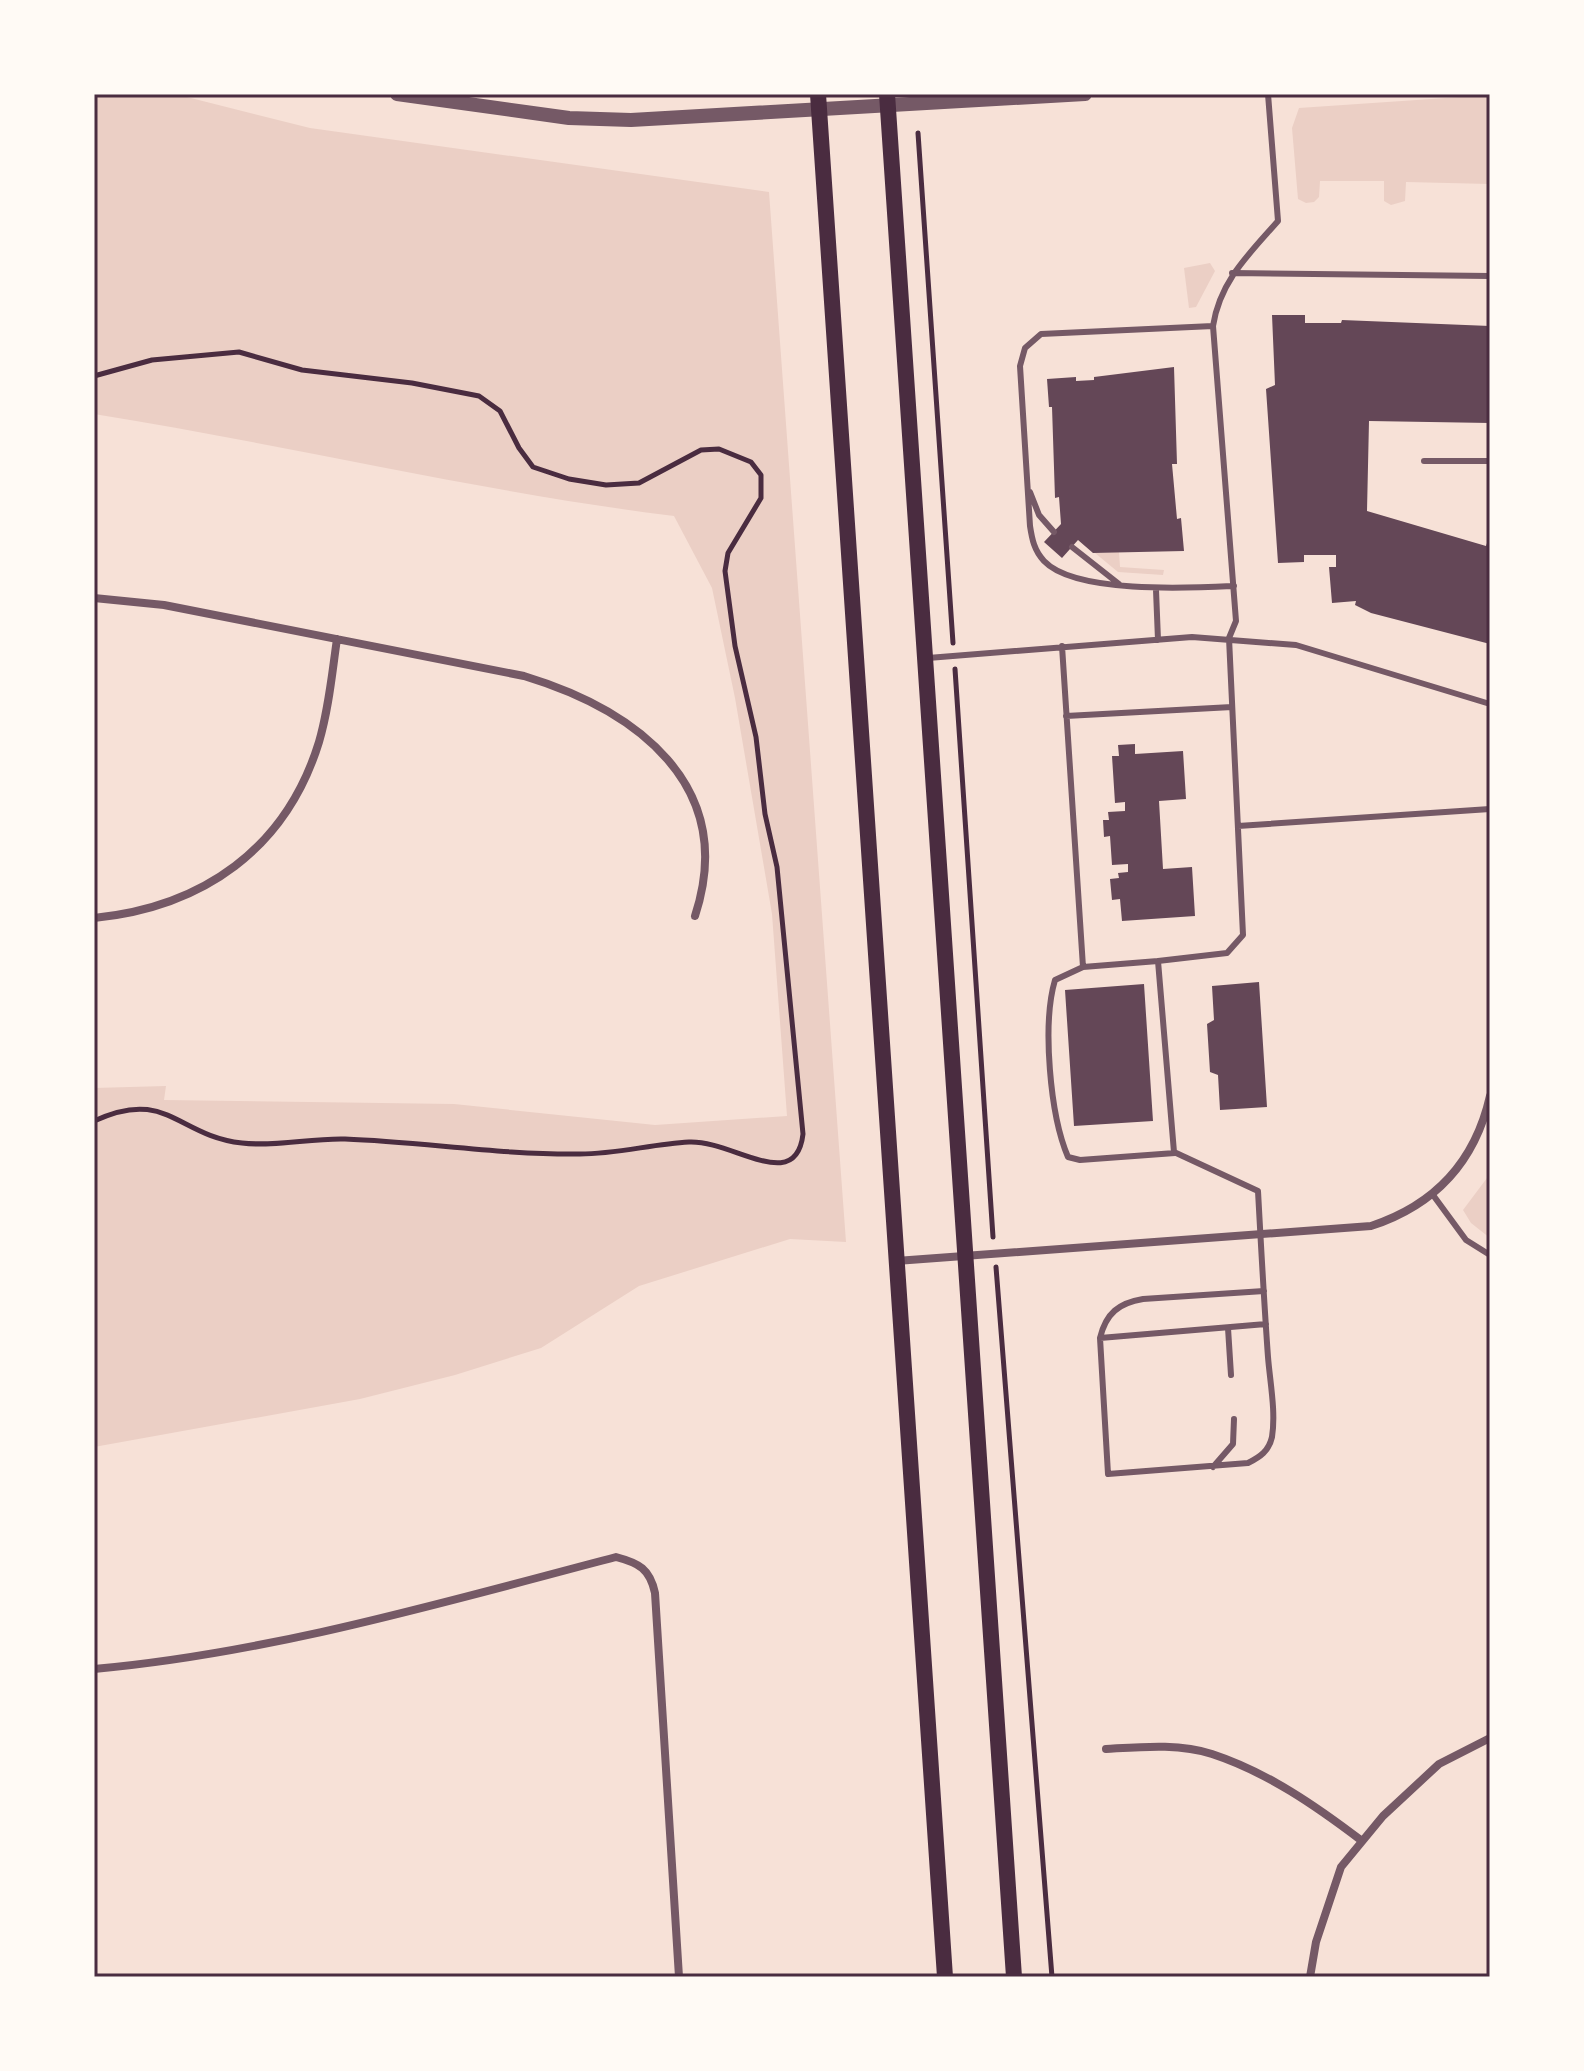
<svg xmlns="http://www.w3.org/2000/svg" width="1584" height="2071" font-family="Commissioner,sans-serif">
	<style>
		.green { fill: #ebcfc5 }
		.building { fill: #644757 }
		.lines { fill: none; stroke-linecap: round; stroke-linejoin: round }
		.path { stroke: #4a2c40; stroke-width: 5 }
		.service { stroke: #755966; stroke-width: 6 }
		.minor { stroke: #755966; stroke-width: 8 }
		.tertiary { stroke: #755966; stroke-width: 14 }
		.secondary { stroke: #4a2c40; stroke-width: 16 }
		.neatline { fill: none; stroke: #4a2c40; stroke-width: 3 }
	</style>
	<rect width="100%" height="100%" fill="#f7e1d7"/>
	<path class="green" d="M 94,94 L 175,94 L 310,128 L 769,192 L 846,1242 L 790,1239 L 639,1286 L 541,1348 L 455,1375 L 360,1399 L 94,1447 L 94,1088 L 166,1086 L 164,1100 L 454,1104 L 655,1125 L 787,1116 L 772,914 L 735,698 L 712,588 L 674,516 C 479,492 288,445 94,414 Z
		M 1490,95 L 1490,184 L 1406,182 L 1405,201 L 1391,205 L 1384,201 L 1384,181 L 1320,181 L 1319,197 L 1314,202 L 1306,203 L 1298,199 L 1292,128 L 1299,108 Z
		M 1210,263 L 1215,271 L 1196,307 L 1189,308 L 1184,268 Z
		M 1119,552 L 1120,567 L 1164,570 L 1163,575 L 1118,572 L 1095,553 Z
		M 1490,1174 L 1490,1238 L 1471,1223 L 1463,1210 Z"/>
	<path class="building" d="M 1272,315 L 1305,315 L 1305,323 L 1341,323 L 1342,320 L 1490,326 L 1490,423 L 1369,421 L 1367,511 L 1486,546 L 1490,534 L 1490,644 L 1371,613 L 1355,605 L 1356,601 L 1332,603 L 1329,567 L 1336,567 L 1336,555 L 1304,555 L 1304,562 L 1278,563 L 1266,389 L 1275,385 Z
		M 1174,367 L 1177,464 L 1172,464 L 1177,519 L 1181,518 L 1184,551 L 1093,553 L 1078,540 L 1062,558 L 1044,542 L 1061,524 L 1059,497 L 1055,498 L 1052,407 L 1049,407 L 1047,379 L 1076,377 L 1076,381 L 1094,380 L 1094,377 Z
		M 1135,744 L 1135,754 L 1183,751 L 1186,799 L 1159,801 L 1163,869 L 1192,867 L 1195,916 L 1122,921 L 1120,899 L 1112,900 L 1110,879 L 1119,878 L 1118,873 L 1128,872 L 1128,864 L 1112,865 L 1110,836 L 1104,837 L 1103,820 L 1109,820 L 1108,812 L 1125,811 L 1125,802 L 1115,803 L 1112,756 L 1119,756 L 1118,745 Z
		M 1259,982 L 1267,1107 L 1220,1110 L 1218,1075 L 1210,1072 L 1207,1024 L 1214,1020 L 1212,986 Z
		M 1144,984 L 1153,1121 L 1074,1126 L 1065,990 Z"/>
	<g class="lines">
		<path class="path" d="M 918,133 L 953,643
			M 94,376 L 152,360 L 239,352 L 302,370 L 412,383 L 479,396 L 500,411 L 519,448 L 533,467 L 569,479 L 606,485 L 639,483 L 701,450 L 719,449 L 751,462 L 761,475 L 761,498 L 728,553 L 725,571 L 735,646 L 756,737 L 765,814 L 777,867 L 803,1134 C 796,1195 733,1140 689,1142 C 652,1144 617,1154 580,1154 C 501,1155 424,1142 345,1139 C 310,1138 276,1147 242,1143 C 177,1136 167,1087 94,1121
			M 955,669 L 993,1237
			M 996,1267 L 1052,1977"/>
		<path class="service" d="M 1232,273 L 1490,276
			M 1213,326 L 1041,334 L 1025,348 L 1020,366 L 1030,526 C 1032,539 1034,550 1044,561 C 1075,594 1191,588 1234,586
			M 1424,461 L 1490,461
			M 1030,492 L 1039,515 L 1054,532
			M 1072,547 L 1119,584
			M 1156,590 L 1158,640
			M 1062,646 L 1083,967 L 1158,961
			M 928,658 L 1192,637 L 1296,645 L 1490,704
			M 1066,716 L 1232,707
			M 1238,826 L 1490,809
			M 1083,967 L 1055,980 C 1042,1024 1050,1115 1068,1157 L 1080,1160 L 1175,1153
			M 1433,1195 L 1466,1240 L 1490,1255
			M 1264,1291 L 1143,1299 C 1119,1303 1106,1313 1100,1338 L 1108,1474 L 1248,1463 C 1260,1457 1269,1451 1272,1437 C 1276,1412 1270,1382 1268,1357 C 1264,1302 1261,1246 1258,1191 L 1174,1152 L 1158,961 L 1227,953 L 1243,935 L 1229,638 L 1236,621 L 1213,326 C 1220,281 1249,254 1278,221 L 1268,94
			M 1228,1328 L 1231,1375
			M 1100,1338 L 1266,1324
			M 1213,1467 L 1233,1444 L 1234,1419"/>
		<path class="minor" d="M 94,598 L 164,605 L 524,676 C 636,710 738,785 695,916
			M 94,918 C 203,907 286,849 319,742 C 329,708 332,673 337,639
			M 896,1261 L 1371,1226 C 1435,1205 1475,1162 1490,1096
			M 94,1669 C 271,1653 444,1602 616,1557 C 639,1563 650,1569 655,1593 L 679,1977
			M 1106,1749 C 1140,1747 1179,1743 1212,1754 C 1267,1772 1316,1806 1362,1841
			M 1310,1977 L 1316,1942 L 1341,1867 L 1383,1816 L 1439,1764 L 1490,1738"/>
		<path class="tertiary" d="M 397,94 L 569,118 L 631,120 L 1085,94"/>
		<path class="secondary" d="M 818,94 L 945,1977
			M 887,94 L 1014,1977"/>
	</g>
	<rect width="1584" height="2071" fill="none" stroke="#fffaf5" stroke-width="192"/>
	<rect x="96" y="96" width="1392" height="1879" class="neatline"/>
</svg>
